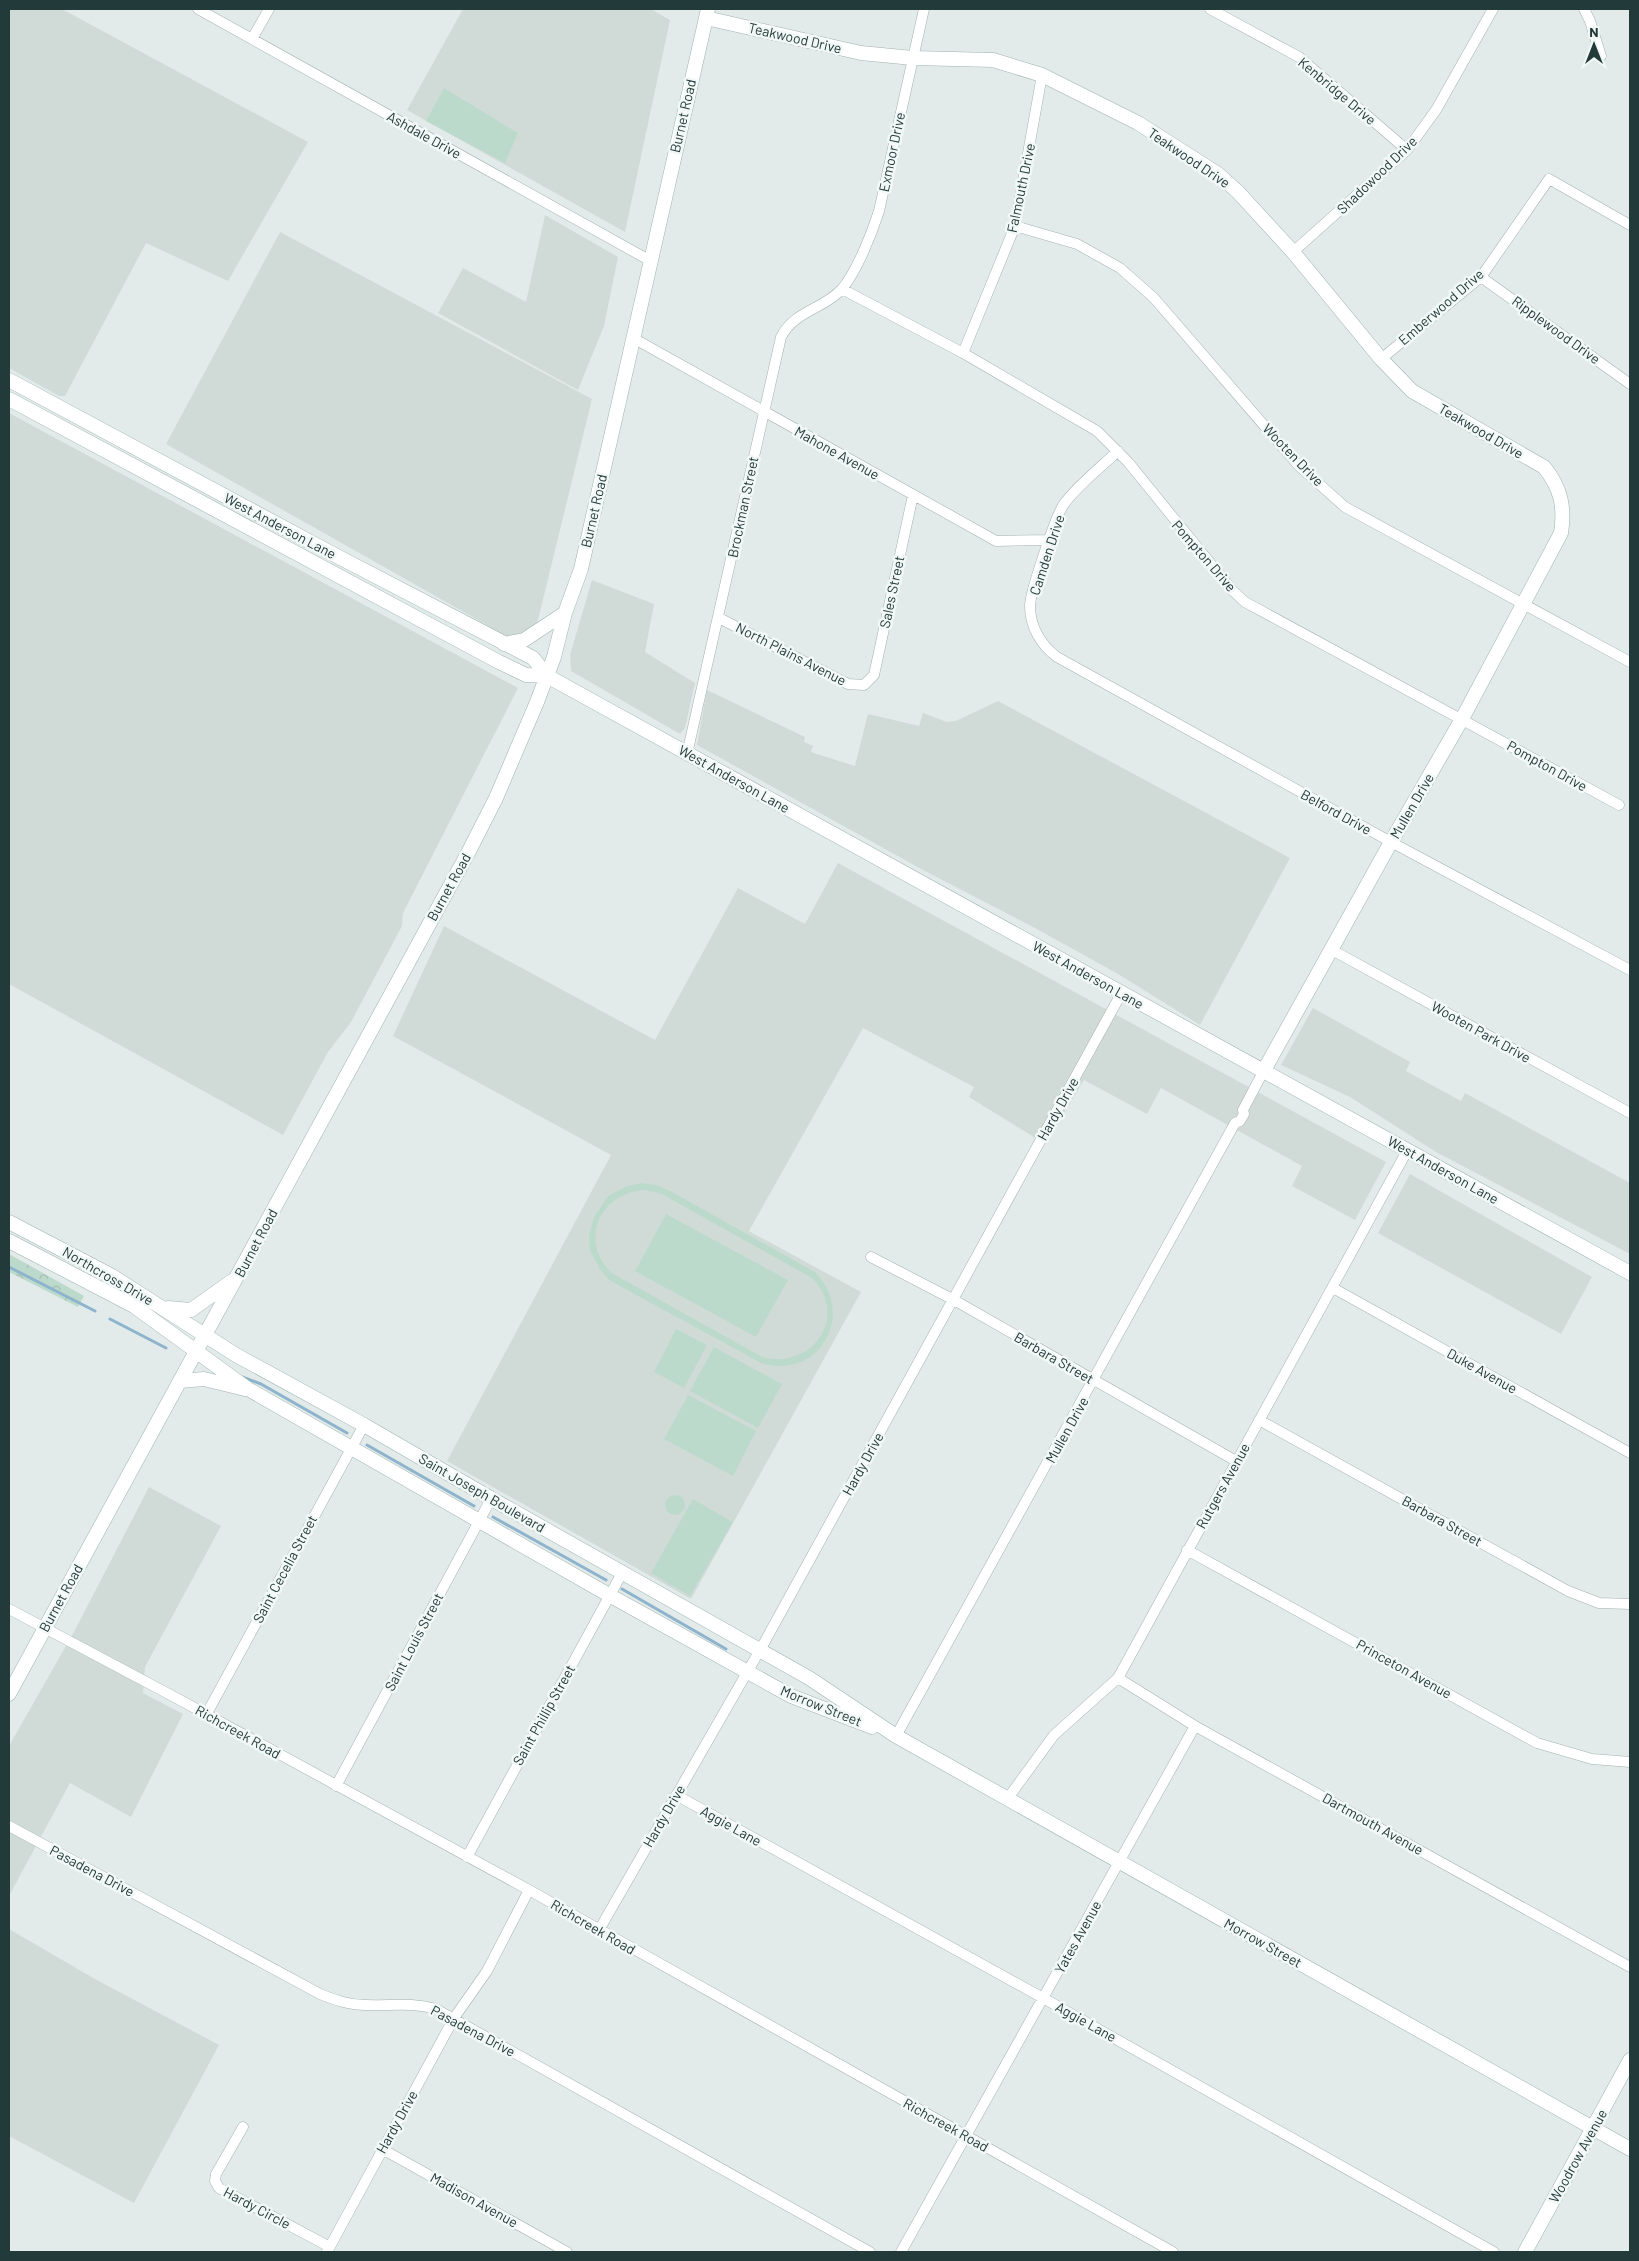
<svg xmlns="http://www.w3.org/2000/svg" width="1639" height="2261" font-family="Barlow,sans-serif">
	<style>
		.built { fill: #d0dbd8 }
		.forest { fill: url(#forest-crowns) }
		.green { fill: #bcdacc; fill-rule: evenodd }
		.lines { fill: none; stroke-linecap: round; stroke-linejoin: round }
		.stream { stroke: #8eb3cc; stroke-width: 3 }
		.street-casing { stroke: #a5b2b1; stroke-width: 11 }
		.secondary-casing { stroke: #9eb3b0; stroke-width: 15 }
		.street { stroke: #fff; stroke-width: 10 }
		.secondary { stroke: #fff; stroke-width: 14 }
		.labels { text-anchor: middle; stroke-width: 5; stroke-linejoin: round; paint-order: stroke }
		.street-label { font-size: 14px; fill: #233a3a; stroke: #f2f8f6 }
	</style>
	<defs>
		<pattern id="forest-crowns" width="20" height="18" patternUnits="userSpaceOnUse" patternTransform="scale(1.25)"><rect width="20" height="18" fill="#bcdacc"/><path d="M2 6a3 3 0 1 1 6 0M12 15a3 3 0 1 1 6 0" fill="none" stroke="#a1bcb0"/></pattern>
	</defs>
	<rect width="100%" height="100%" fill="#e2ebe9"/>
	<path class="built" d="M 9,9 L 62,9 L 308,142 L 228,281 L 146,243 L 65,396 L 59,396 L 9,368 Z
		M 463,9 L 651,9 L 670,20 L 625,232 L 407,110 Z
		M 545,215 L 618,257 L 604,326 L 578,390 L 438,313 L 463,268 L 526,302 Z
		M 280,232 L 592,399 L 536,628 L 510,638 L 166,444 Z
		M 9,413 L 518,688 L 403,913 L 402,926 L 351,1022 L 328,1052 L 283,1135 L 9,984 Z
		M 592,580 L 654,604 L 645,652 L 695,683 L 685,728 L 680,734 L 571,671 L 570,655 Z
		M 707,690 L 805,737 L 804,742 L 813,746 L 811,752 L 855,766 L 868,714 L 919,726 L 923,713 L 947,722 L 956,721 L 998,701 L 1290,858 L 1200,1025 L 1118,974 L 1035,928 L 923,870 L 697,745 Z
		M 838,863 L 1386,1162 L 1355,1220 L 1292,1186 L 1302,1166 L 1161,1088 L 1147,1114 L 1084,1080 L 1045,1144 L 969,1097 L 974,1087 L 863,1028 L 749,1231 L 861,1292 L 691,1599 L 447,1461 L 611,1155 L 393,1036 L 444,926 L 655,1040 L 738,888 L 805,924 Z
		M 1313,1008 L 1410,1062 L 1406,1071 L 1461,1101 L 1465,1093 L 1630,1183 L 1630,1254 L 1436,1152 L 1350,1097 L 1281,1065 Z
		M 1410,1174 L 1592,1277 L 1561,1334 L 1378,1233 Z
		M 149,1487 L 221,1526 L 145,1667 L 143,1693 L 183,1714 L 131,1817 L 70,1783 L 9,1896 L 9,1746 L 75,1630 Z
		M 9,1929 L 95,1979 L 219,2045 L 134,2203 L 9,2136 Z"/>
	<path class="forest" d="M 9,1254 L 84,1296 L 78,1307 L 9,1272 Z"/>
	<path class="green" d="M 444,88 L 518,133 L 505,163 L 426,121 Z
		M 641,1183 L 657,1185 L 672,1192 L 815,1272 C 857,1314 819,1381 761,1363 L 618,1285 L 608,1279 L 600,1269 L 590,1251 L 589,1236 L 594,1217 L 608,1196 L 625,1187 ZM 644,1190 L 660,1193 L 812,1278 C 850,1317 812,1370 762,1357 L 612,1273 C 578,1241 600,1193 644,1190 Z
		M 666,1214 L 788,1280 L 756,1337 L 635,1271 Z
		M 676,1329 L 707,1345 L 684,1388 L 654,1372 Z
		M 714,1347 L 782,1384 L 758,1428 L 690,1391 Z
		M 688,1395 L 756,1431 L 733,1476 L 664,1439 Z
		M665 1505a10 10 0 1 1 20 0a10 10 0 1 1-20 0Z
		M 693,1499 L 733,1522 L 690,1596 L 651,1573 Z"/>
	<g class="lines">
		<path class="stream" d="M 9,1267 L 95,1311
			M 110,1319 L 166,1348
			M 242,1377 L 261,1384 L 347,1433
			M 367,1445 L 474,1506
			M 493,1517 L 606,1580
			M 622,1589 L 726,1649"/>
		<g class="street-casing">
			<path id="street" d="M 198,9 L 649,260
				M 1210,9 L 1299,57 L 1407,150
				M 1584,9 L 1590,21 L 1601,56
				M 252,39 L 269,9
				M 1015,226 L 1077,244 L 1120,268 L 1154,298 L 1299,466 L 1345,507 L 1630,662
				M 1293,252 L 1407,150 L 1436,110 L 1493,9
				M 1481,277 L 1630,384
				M 842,289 L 963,353 L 1097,431 L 1128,462 L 1232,590 L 1245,602 L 1619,805
				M 633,338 L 996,541 L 1049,540
				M 963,353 L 1015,226 L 1042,75
				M 1381,359 L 1481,277 L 1549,179 L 1630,225
				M 1118,451 C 1101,467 1077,486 1064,504 C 1056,515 1030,592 1030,606 C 1030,627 1041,645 1057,657 L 1391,842 L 1630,970
				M 719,618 L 848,684 L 864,685 L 874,675 L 913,495
				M 687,754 L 781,337 C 794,311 824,309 842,289 C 857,271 872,233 879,211 L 924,9
				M 1332,950 L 1630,1113
				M 871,1257 L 954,1300 L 1236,1461
				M 1333,1288 L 1630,1453
				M 1259,1420 L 1568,1591 L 1599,1603 L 1630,1604
				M 1187,1550 L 1537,1743 L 1592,1759 L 1630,1762
				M 9,1609 L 180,1700 L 529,1890 L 1173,2252
				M 1118,1678 L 1195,1726 L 1630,1967
				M 206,1715 L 364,1425
				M 896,1736 L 1235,1123 L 1240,1121 L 1244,1114 L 1243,1110 L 1263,1072
				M 336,1786 L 491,1499
				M 676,1795 L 1043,1998 L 1494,2252
				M 1008,1798 L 1054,1735 L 1118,1678 L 1407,1151
				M 9,1826 L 320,1994 C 335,2000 349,2005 365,2005 C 390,2006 412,2002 436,2009 L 870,2252
				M 467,1857 L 622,1573
				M 599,1930 L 764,1643 L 1121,994
				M 243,2127 L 216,2174 L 215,2181 L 219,2188 L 330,2247
				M 382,2149 L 567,2252
				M 327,2252 L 454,2018 L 487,1971 L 529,1890
				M 901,2252 L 1195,1726"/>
		</g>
		<g class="secondary-casing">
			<path id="secondary" d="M 706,18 L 861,53 L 913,58 L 993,60 L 1042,75 L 1138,123 L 1218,174 L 1238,192 L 1293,252 L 1381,359 L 1412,391 L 1544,467 C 1561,488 1565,507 1561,533 L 1462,719 L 1391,842 L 1263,1072
				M 9,380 L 331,553 L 533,658 L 547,676 L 1630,1273
				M 9,399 L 499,662 L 526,675 L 547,676
				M 504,644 L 524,640 L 565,613
				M 9,1222 L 112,1276 L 236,1355 L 364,1425 L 499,1503 L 809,1678 L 896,1736 L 1630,2149
				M 9,1241 L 134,1306 L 248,1389 L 609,1595 L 791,1696 L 872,1727
				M 168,1308 L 191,1310 L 232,1281
				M 180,1381 L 204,1379 L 245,1389
				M 9,1694 L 468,853 L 496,798 L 537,702 L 554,657 L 565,613 L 581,569 L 708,9
				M 1525,2252 L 1630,2060"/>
		</g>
		<use href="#street" class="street"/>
		<use href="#secondary" class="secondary"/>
	</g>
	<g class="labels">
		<g class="street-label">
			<text transform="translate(795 38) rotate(13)" y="5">Teakwood Drive</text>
			<text transform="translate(1337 91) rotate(40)" y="5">Kenbridge Drive</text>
			<text transform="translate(683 116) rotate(-77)" y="5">Burnet Road</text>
			<text transform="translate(424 135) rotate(29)" y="5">Ashdale Drive</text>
			<text transform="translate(892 152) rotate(-78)" y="5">Exmoor Drive</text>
			<text transform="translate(1189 158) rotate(34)" y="5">Teakwood Drive</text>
			<text transform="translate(1377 175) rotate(-44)" y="5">Shadowood Drive</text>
			<text transform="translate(1021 188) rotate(-78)" y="5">Falmouth Drive</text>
			<text transform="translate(1441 307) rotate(-41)" y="5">Emberwood Drive</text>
			<text transform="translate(1556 330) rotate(36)" y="5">Ripplewood Drive</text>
			<text transform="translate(1481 431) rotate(30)" y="5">Teakwood Drive</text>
			<text transform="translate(837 453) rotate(29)" y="5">Mahone Avenue</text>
			<text transform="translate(1293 455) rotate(46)" y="5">Wooten Drive</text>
			<text transform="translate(743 507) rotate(-78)" y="5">Brockman Street</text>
			<text transform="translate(594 511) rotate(-77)" y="5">Burnet Road</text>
			<text transform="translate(280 526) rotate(28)" y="5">West Anderson Lane</text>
			<text transform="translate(1047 555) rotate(-72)" y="5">Camden Drive</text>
			<text transform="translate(1204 556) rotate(49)" y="5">Pompton Drive</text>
			<text transform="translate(892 592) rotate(-78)" y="5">Sales Street</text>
			<text transform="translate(791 654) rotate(27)" y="5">North Plains Avenue</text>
			<text transform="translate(1547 766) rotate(29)" y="5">Pompton Drive</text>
			<text transform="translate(734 779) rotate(29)" y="5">West Anderson Lane</text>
			<text transform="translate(1412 806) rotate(-60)" y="5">Mullen Drive</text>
			<text transform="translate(1336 812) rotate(29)" y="5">Belford Drive</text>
			<text transform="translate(449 887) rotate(-61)" y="5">Burnet Road</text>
			<text transform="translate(1088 975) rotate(29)" y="5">West Anderson Lane</text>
			<text transform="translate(1481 1032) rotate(29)" y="5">Wooten Park Drive</text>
			<text transform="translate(1058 1109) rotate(-61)" y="5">Hardy Drive</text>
			<text transform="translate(1443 1170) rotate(29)" y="5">West Anderson Lane</text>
			<text transform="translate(256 1243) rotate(-62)" y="5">Burnet Road</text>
			<text transform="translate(108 1276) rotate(30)" y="5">Northcross Drive</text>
			<text transform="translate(1054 1358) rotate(30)" y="5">Barbara Street</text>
			<text transform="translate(1482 1371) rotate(29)" y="5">Duke Avenue</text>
			<text transform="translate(1067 1430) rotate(-61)" y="5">Mullen Drive</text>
			<text transform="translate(863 1464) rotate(-61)" y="5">Hardy Drive</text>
			<text transform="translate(1223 1486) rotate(-61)" y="5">Rutgers Avenue</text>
			<text transform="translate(482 1493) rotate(30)" y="5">Saint Joseph Boulevard</text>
			<text transform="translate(1442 1521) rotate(29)" y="5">Barbara Street</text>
			<text transform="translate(285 1569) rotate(-62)" y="5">Saint Cecelia Street</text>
			<text transform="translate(61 1598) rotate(-61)" y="5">Burnet Road</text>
			<text transform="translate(414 1642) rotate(-62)" y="5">Saint Louis Street</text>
			<text transform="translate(1404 1669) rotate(29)" y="5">Princeton Avenue</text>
			<text transform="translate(821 1706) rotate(22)" y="5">Morrow Street</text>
			<text transform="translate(544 1715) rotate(-61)" y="5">Saint Phillip Street</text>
			<text transform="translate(238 1732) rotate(29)" y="5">Richcreek Road</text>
			<text transform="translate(664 1816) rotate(-60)" y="5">Hardy Drive</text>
			<text transform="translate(1373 1824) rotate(29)" y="5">Dartmouth Avenue</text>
			<text transform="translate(731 1826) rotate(29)" y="5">Aggie Lane</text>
			<text transform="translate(92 1871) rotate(28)" y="5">Pasadena Drive</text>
			<text transform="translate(593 1927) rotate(30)" y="5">Richcreek Road</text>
			<text transform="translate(1078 1937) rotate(-61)" y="5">Yates Avenue</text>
			<text transform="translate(1263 1943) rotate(29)" y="5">Morrow Street</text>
			<text transform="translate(1086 2022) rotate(29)" y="5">Aggie Lane</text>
			<text transform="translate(473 2031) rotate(28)" y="5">Pasadena Drive</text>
			<text transform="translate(397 2122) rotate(-61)" y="5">Hardy Drive</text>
			<text transform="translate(946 2125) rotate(29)" y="5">Richcreek Road</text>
			<text transform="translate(1578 2156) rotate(-61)" y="5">Woodrow Avenue</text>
			<text transform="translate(474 2200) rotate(29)" y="5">Madison Avenue</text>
			<text transform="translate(257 2208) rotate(28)" y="5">Hardy Circle</text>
		</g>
	</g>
	<rect width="1639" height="2261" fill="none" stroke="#233a3a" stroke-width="20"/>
	<g transform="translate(1594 45)" stroke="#f2f8f6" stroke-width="4" paint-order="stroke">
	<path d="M0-4L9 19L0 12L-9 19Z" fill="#233a3a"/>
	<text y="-8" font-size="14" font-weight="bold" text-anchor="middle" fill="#233a3a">N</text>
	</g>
</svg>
